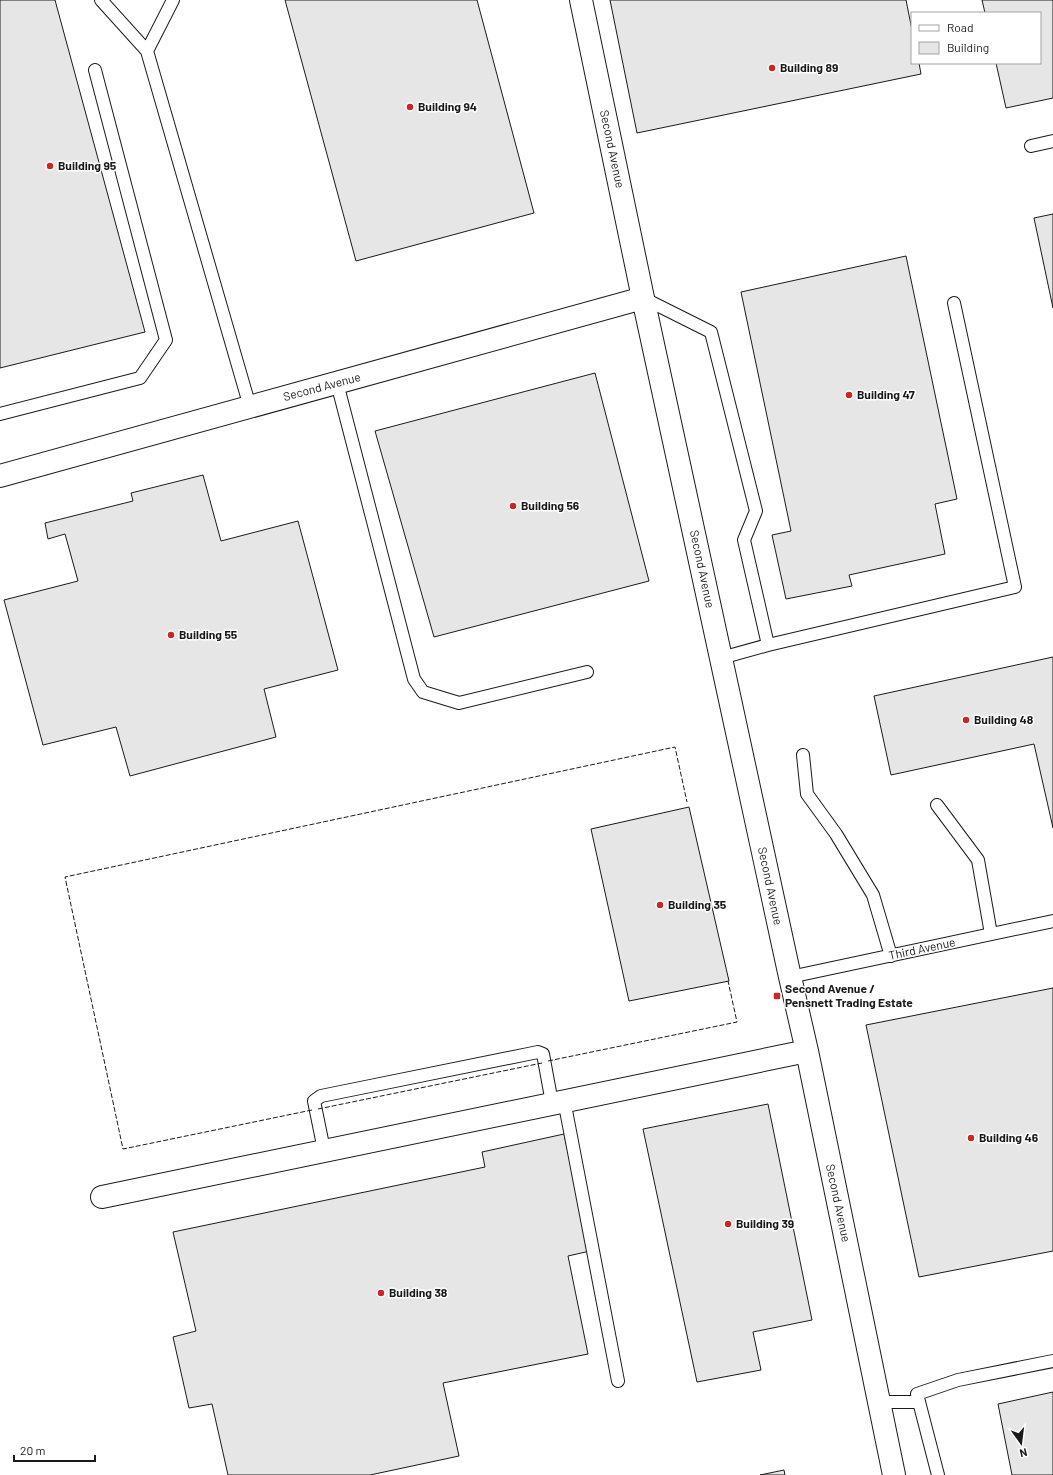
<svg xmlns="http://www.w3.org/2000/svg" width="1053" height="1475" font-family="Barlow,sans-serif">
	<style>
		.building { fill: #e6e6e6; stroke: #1a1a1a }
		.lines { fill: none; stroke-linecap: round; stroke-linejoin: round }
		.lane-casing { stroke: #1a1a1a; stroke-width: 14 }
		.street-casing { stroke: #1a1a1a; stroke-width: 24 }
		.lane { stroke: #fff; stroke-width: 12 }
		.street { stroke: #fff; stroke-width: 22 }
		.fence { stroke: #1a1a1a; stroke-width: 1; stroke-dasharray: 5 2; stroke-linecap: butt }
		.poi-dot { fill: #c62828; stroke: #fff; stroke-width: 1.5 }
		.labels { text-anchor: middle; stroke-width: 3; stroke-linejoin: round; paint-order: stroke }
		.poi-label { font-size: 12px; font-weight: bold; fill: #1a1a1a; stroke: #fff; text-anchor: start }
		.street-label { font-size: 12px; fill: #1a1a1a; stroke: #fff }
	</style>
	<rect width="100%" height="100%" fill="#fff"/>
	<path class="building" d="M 0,0 L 55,0 L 145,332 L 0,368 Z
		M 285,0 L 477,0 L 534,213 L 356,261 Z
		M 610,0 L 906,0 L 912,30 L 912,63 L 919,63 L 921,74 L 637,133 Z
		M 982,0 L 1053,0 L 1053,98 L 1006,108 L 996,63 L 1040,63 L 1040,13 L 985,13 Z
		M 1053,214 L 1053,308 L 1034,218 Z
		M 906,256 L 957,499 L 935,504 L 945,554 L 849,575 L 852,586 L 786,599 L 772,535 L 791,531 L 741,292 Z
		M 595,373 L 649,581 L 434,637 L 375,431 Z
		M 203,475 L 221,541 L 298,521 L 338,670 L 264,689 L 276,737 L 130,776 L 116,727 L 43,745 L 4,600 L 78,581 L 65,534 L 48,539 L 45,523 L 133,501 L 131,493 Z
		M 1053,657 L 1053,828 L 1034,744 L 891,775 L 874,696 Z
		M 689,807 L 729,981 L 629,1001 L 591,829 Z
		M 1053,988 L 1053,1251 L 919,1277 L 866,1025 Z
		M 768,1104 L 812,1320 L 753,1332 L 761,1370 L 697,1382 L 643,1129 Z
		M 564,1134 L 590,1251 L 568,1256 L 588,1354 L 443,1383 L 459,1456 L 370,1475 L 228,1475 L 212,1404 L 189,1408 L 173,1337 L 196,1331 L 173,1232 L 485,1167 L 482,1152 Z
		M 1053,1392 L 1053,1475 L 1012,1475 L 998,1404 Z
		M 784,1470 L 785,1475 L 760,1475 Z"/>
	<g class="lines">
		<g class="lane-casing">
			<path id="lane" d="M 101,0 L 147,51 L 250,407
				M 147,51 L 173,0
				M 1031,146 L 1053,141
				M 643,298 L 711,332 L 756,511 L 744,540 L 768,645
				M 337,383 L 414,679 L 423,692 L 459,703 L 587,672
				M 0,414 L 140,378 L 166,340 L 95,70
				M 721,658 L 768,645 L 1015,587 L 954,303
				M 803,755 L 807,794 L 836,834 L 873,895 L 891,956
				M 937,805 L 978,860 L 991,934
				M 790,977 L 1053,921
				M 564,1100 L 618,1381
				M 324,1150 L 314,1101 L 321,1096 L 538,1052 L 543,1054 L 552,1103
				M 879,1402 L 919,1402
				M 938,1475 L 917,1394 L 958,1380 L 1053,1361"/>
		</g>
		<g class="street-casing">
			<path id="street" d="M 581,0 L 643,298 L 790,977 L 807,1051 L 894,1475
				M 0,476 L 643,298
				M 102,1197 L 807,1051"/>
		</g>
		<use href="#lane" class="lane"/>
		<use href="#street" class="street"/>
		<path class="fence" d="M 548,1061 L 737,1022 L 728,981
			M 318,1109 L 542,1063
			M 312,1110 L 123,1149 L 65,877 L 675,747 L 687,802"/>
	</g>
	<g class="poi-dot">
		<circle cx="772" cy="68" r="4"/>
		<circle cx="410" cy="107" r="4"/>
		<circle cx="50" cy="166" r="4"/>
		<circle cx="849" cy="395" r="4"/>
		<circle cx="513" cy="506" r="4"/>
		<circle cx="171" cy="635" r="4"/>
		<circle cx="966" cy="720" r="4"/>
		<circle cx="660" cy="905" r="4"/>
		<rect x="773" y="992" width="8" height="8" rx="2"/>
		<circle cx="971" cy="1138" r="4"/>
		<circle cx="728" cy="1224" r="4"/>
		<circle cx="381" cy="1293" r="4"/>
	</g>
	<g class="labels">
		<g class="poi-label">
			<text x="780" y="72">Building 89</text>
			<text x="418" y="111">Building 94</text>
			<text x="58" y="170">Building 95</text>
			<text x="857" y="399">Building 47</text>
			<text x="521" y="510">Building 56</text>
			<text x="179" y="639">Building 55</text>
			<text x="974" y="724">Building 48</text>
			<text x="668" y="909">Building 35</text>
			<text x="785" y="993">Second Avenue /<tspan x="785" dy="14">Pensnett Trading Estate</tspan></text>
			<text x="979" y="1142">Building 46</text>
			<text x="736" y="1228">Building 39</text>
			<text x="389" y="1297">Building 38</text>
		</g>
		<g class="street-label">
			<text transform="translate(612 149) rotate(78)" y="4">Second Avenue</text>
			<text transform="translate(322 387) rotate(-15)" y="4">Second Avenue</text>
			<text transform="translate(702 569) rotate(78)" y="4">Second Avenue</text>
			<text transform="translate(770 886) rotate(78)" y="4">Second Avenue</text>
			<text transform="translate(922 949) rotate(-12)" y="4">Third Avenue</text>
			<text transform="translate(838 1203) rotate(78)" y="4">Second Avenue</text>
		</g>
	</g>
	<rect x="911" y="12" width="130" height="52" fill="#ffffff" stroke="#a3a3a3"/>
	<rect x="919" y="25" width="20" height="6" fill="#ffffff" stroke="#a3a3a3"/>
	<text x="947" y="32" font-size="12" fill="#1a1a1a">Road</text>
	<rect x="919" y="42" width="20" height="12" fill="#e6e6e6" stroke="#a3a3a3"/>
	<text x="947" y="52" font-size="12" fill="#1a1a1a">Building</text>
	<g transform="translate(1021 1443) rotate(166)" stroke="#ffffff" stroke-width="3" paint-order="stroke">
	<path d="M0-3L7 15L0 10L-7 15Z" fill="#1a1a1a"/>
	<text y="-6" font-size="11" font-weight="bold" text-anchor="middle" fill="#1a1a1a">N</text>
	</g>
	<path d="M14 1455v6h81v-6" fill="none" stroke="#1a1a1a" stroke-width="2"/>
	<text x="20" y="1455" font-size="12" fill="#1a1a1a" stroke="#ffffff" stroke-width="3" paint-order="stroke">20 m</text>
</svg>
